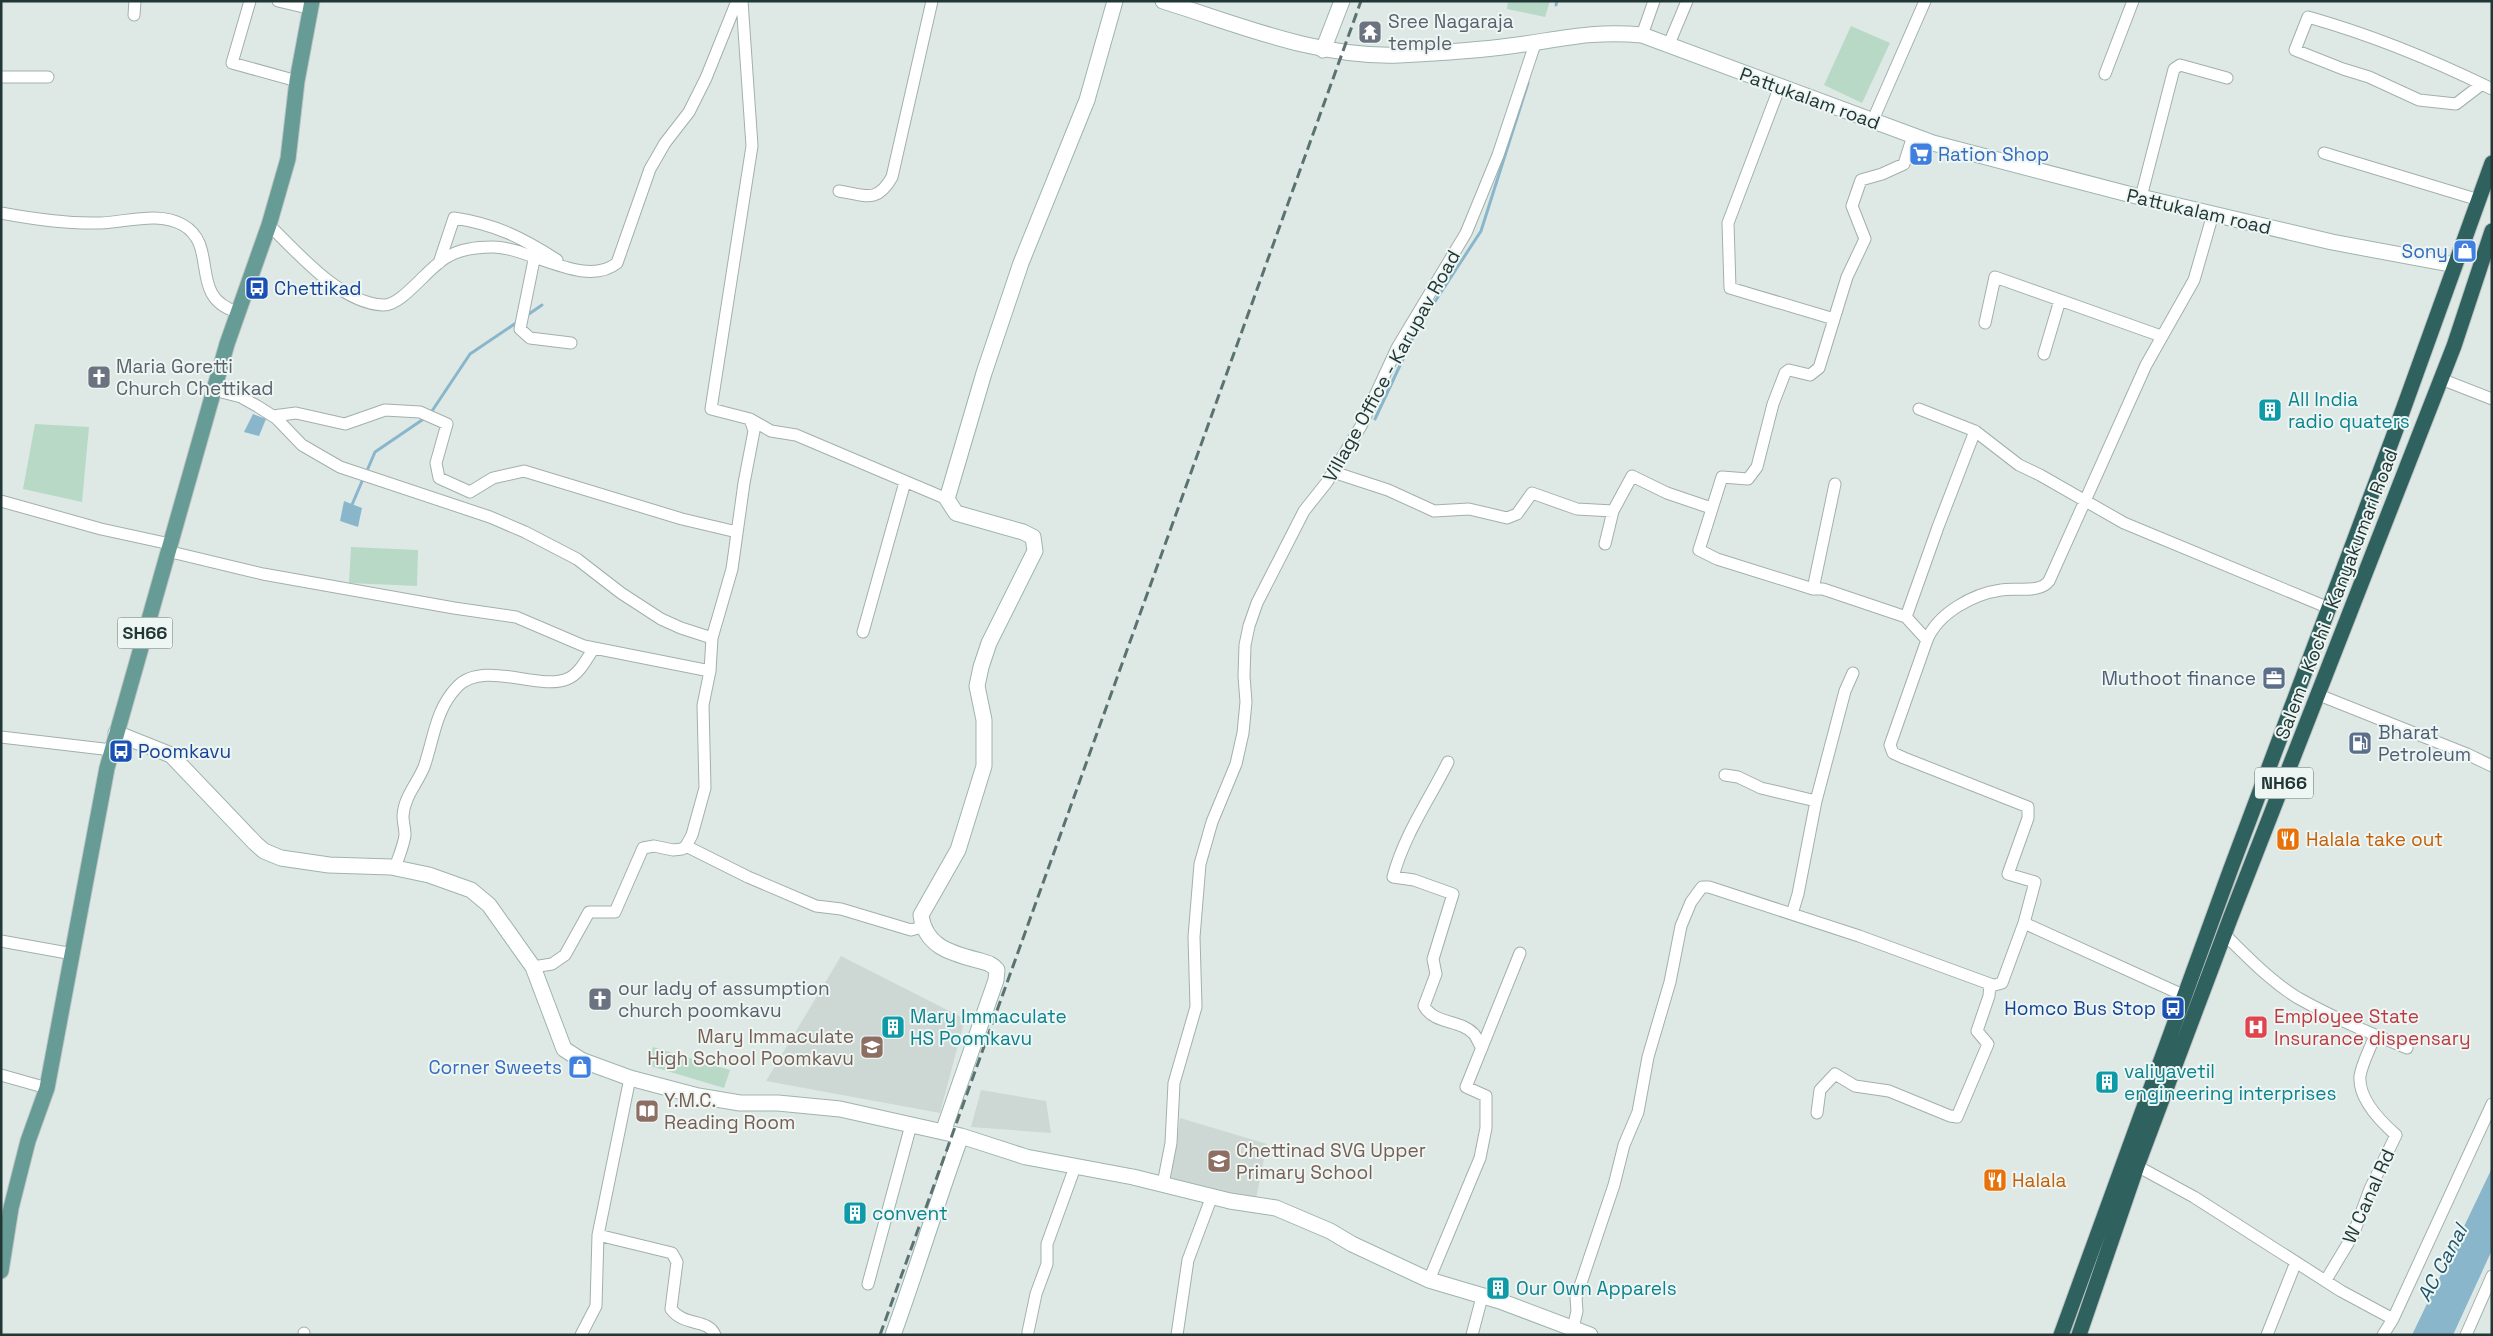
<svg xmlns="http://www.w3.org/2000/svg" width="2493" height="1336" font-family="'Space Grotesk',sans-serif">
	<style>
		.built { fill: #cdd8d5 }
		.green { fill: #b8d9c6 }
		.water { fill: #89b6cb }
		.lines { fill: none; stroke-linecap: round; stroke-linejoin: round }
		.stream { stroke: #89b6cb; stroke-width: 3 }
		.street-casing { stroke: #a2b0ad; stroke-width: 13 }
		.secondary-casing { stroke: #9eb4af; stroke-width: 17 }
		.primary-casing { stroke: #bcc3c2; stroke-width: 17 }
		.highway-casing { stroke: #bcc3c2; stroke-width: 17 }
		.street { stroke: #fff; stroke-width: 11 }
		.secondary { stroke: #fff; stroke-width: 15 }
		.primary { stroke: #669b96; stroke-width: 15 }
		.highway { stroke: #2f615f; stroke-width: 15 }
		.rail { stroke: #5b7370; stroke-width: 3; stroke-dasharray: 10 5; stroke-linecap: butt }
		.labels { text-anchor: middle; stroke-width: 4; stroke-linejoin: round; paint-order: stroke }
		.shield { fill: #eef6f3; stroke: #5e706e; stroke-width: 1 }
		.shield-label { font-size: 18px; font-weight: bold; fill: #213735 }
		.worship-label { font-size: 19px; fill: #5b616d; stroke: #eef6f3; text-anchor: start }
		.street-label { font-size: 19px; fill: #213735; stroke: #eef6f3 }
		.shop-label { font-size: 19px; fill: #366cbe; stroke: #eef6f3; text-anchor: end }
		.transit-label { font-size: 19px; fill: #164399; stroke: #eef6f3; text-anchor: start }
		.culture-label { font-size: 19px; fill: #0d838f; stroke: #eef6f3; text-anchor: start }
		.service-label { font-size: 19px; fill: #4e5e75; stroke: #eef6f3; text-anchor: end }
		.food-label { font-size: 19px; fill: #c56008; stroke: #eef6f3; text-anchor: start }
		.health-label { font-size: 19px; fill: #be3a42; stroke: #eef6f3; text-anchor: start }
		.education-label { font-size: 19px; fill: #785e54; stroke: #eef6f3; text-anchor: start }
		.water-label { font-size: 20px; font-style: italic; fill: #20546e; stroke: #eef6f3 }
	</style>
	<rect width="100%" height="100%" fill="#dee9e6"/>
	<path class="built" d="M 841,956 L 965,1019 L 940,1113 L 766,1081 Z
		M 981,1090 L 1046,1101 L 1051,1133 L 971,1127 Z
		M 1180,1118 L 1267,1144 L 1256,1199 L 1171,1178 Z"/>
	<path class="green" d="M 1508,1 L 1550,1 L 1545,17 L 1507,9 Z
		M 1851,26 L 1890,43 L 1862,103 L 1824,85 Z
		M 35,424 L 89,427 L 82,502 L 23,489 Z
		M 351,547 L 418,550 L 417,586 L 349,583 Z
		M 653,1047 L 730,1070 L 724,1088 L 647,1065 Z"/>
	<path class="water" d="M 253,414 L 266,419 L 259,436 L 244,432 Z
		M 344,501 L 362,508 L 358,527 L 340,521 Z
		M 2492,1168 L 2492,1250 L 2453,1335 L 2412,1335 Z"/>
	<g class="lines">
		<path class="stream" d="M 1556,5 L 1557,1
			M 526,316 L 542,305
			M 430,414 L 470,354 L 519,321
			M 1375,419 L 1417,329 L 1481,231 L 1528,83
			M 366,473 L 375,452 L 425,418
			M 351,507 L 363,479"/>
		<g class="street-casing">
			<path id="street" d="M 250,1 L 232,63 L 297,81
				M 278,1 L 312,9
				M 134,15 L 135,1
				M 1642,35 L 1654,1
				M 1669,44 L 1687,1
				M 2105,74 L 2133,1
				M 1,77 L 48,77
				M 2482,84 L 2456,104 L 2419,100 L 2369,77 L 2343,69 L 2295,50 L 2308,17 C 2372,35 2433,60 2492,89
				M 1780,86 L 1728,223 L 1730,288 L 1834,319
				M 1872,122 L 1925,1
				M 2324,153 L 2479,200
				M 839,191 C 865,195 877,204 892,177 L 932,1
				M 2141,197 L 2174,69 L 2180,65 L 2227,78
				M 1,213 C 33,219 68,224 100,223 C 127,222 159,211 183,225 C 220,246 187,298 238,312
				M 269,225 C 298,253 340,303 383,305 C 403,306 429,265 449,256 C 461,249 479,247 493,247 C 529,247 585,289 617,263 L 650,169 L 665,143 L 689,112 L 706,78 L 737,1
				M 536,250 L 520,329 L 530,338 L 571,343
				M 439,263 L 454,218 C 495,224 523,238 557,260
				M 1985,323 L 1995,277 L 2161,336
				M 2044,354 L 2060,300
				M 2441,379 L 2492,399
				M 214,390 L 241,397 L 257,406 L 276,418 L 302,445 L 340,467 L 490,517 L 525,532 L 577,559 L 621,593 L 661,619 L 681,628 L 712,638
				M 1919,409 L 1975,431
				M 273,416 L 296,413 L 345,424 L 385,410 L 420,412 L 447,424 L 436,463 L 439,478 L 470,492 L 493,478 L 524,471 L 682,519 L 737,532
				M 750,419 L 771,431 L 796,435 L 947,499
				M 1333,472 L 1388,490 L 1434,511 L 1469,509 L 1507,518 L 1517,514 L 1532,493 L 1577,509 L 1613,511 L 1632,476 L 1667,493 L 1711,508
				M 1,501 L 101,529 L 170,544
				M 1605,544 L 1613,511
				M 167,551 L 263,574 L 454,608 L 516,617 L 584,646 L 710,671
				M 1813,589 L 1835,484
				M 1906,617 L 1823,589 L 1813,589 L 1717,559 L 1699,550 L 1722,477 L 1748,479 L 1757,467 L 1773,404 L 1785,373 L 1789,370 L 1810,375 L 1819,368 L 1847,277 L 1865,239 L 1852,206 L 1861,180 L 1882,174 L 1904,164 L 1913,136
				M 863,632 L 905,482
				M 1927,640 L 1906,617 L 1938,527 L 1975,431 L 2019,465 L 2040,475 L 2124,523 L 2329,608
				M 2319,695 L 2467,754 L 2492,766
				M 1,737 L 112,750
				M 1448,762 C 1429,800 1404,835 1393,877 L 1414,880 L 1453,894 L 1433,959 L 1436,974 L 1424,1006 C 1435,1025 1460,1019 1474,1034 C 1477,1038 1479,1044 1482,1048
				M 1725,775 L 1738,777 L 1761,788 L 1816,801
				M 686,846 L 748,877 L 816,906 L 841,909 L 911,930 L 922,927
				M 395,868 C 398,858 404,845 405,835 C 405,829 403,822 403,816 C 404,797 417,784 424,767 C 434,739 435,710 457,687 C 483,659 539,691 567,679 C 579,675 587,658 594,648
				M 1792,914 L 1798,894 L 1816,801 L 1845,691 L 1853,673
				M 2024,923 L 2185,996
				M 2225,935 C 2248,957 2270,981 2298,998 C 2323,1012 2349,1024 2375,1035 C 2371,1047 2362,1063 2360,1076 C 2358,1099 2380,1121 2396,1135 L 2370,1189 L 2353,1235 L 2326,1280
				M 1,941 L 73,954
				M 533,967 L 552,964 L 565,955 L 589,912 L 615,912 L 643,848 L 654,846 L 673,850 L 682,849 L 686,846 L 692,835 L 705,788 L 703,705 L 710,671 L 712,638 L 732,569 L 744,483 L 754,431 L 750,419 L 711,409 L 752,146 L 742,1
				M 1991,986 L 2002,983 L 2024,923 L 2035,882 L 2008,874 L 2028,818 L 2028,807 L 1904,758 L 1893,753 L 1890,745 L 1927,640 C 1938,613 1973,594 2001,590 C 2016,587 2039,594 2049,581 L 2146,365 L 2194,280 L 2213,214
				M 2375,1035 L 2407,1048
				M 1,1075 L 47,1088
				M 2137,1166 L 2194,1197 L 2341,1291 L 2393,1319
				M 1163,1184 L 1171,1143 L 1174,1083 L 1196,1007 L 1194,937 L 1200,864 L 1212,822 L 1236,764 L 1243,733 L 1246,702 L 1244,676 L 1245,645 L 1249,626 L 1257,603 L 1304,511 L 1327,482 L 1361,426 L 1397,348 L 1466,233 L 1498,155 L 1536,41
				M 598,1235 L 672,1253 L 677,1262 L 671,1309 C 684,1327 708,1318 715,1335
				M 1429,1280 L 1480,1158 L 1486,1128 L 1486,1096 L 1466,1087 L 1520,953
				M 868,1284 L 911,1125
				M 1573,1328 L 1577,1311 L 1576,1298 L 1614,1185 L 1624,1145 L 1638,1112 L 1648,1057 L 1670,982 L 1681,926 L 1691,902 L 1702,887 L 1709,887 L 1859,936 L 1990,984 L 1989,996 L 1977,1031 L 1988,1044 L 1957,1117 L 1950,1116 L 1889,1091 L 1855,1086 L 1835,1074 L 1820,1090 L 1817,1113
				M 1028,1332 L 1036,1294 L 1047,1264 L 1047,1244 L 1075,1167
				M 304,1333 L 304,1335
				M 581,1335 L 596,1306 L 598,1235 L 630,1078
				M 1177,1335 L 1188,1260 L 1212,1196
				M 1472,1335 L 1482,1297
				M 2267,1335 L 2296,1262
				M 2383,1335 L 2393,1319 L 2492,1104
				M 2466,1335 L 2492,1276"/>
		</g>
		<g class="secondary-casing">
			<path id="secondary" d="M 1163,1 C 1240,25 1317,58 1399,55 C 1436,53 1473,51 1510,46 C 1558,40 1591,30 1642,35 L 1933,143 L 2128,194 L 2332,242 L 2455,265
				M 1323,50 L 1342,1
				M 116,733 L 171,755 L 255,843 L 264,851 L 281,858 L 329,865 L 391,867 L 429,875 L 471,890 L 489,905 L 533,967 L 564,1049 L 581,1060 L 630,1078 L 698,1096 L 740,1103 L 778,1103 L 840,1109 L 961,1136 L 1026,1157 L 1133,1177 L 1230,1201 L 1276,1208 L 1330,1231 L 1352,1244 L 1429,1280 L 1500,1301 L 1590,1335
				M 943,1132 L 996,980 L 997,970 C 991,963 987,963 977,960 C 950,953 925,946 921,915 L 958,850 L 984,766 L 984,720 L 977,686 L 981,667 L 989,643 L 1035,551 L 1033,537 L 1023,532 L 956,513 L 947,499 L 984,373 L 1021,263 L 1087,100 L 1115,1
				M 893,1335 C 917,1269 937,1202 961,1136"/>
		</g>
		<g class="primary-casing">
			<path id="primary" d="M 1,1271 L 11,1208 L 28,1141 L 47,1088 L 107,768 L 227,344 L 269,225 L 288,159 L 297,81 L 312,1"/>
		</g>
		<g class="highway-casing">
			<path id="highway" d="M 2061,1335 L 2230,871 L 2395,432 L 2492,163
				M 2079,1335 L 2137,1166 L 2230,919 L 2454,346 L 2492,231"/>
		</g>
		<use href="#street" class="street"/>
		<use href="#secondary" class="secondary"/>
		<use href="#primary" class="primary"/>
		<use href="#highway" class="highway"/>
		<path class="rail" d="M 880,1335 L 1361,1"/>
	</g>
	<defs>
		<g id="temple-square" transform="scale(1.25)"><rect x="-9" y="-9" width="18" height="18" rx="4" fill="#6b7280" stroke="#eef6f3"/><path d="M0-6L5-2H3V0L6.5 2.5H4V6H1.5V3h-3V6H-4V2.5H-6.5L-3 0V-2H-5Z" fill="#fff"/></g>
		<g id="supermarket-square" transform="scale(1.25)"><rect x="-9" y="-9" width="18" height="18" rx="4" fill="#3f7fe0" stroke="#eef6f3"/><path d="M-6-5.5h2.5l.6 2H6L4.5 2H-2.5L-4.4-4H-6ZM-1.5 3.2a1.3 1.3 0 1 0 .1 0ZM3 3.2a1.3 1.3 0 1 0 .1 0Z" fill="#fff"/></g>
		<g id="shop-square" transform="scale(1.25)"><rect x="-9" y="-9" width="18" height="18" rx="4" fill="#3f7fe0" stroke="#eef6f3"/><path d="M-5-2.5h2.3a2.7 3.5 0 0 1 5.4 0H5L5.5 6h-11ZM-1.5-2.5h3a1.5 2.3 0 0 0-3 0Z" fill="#fff"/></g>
		<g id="bus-square" transform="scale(1.25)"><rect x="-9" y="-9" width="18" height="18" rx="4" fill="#1a4fb4" stroke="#eef6f3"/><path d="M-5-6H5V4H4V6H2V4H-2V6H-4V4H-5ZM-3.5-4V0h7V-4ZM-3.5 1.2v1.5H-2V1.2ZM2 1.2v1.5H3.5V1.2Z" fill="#fff"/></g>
		<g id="church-square" transform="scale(1.25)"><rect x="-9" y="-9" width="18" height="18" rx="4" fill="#6b7280" stroke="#eef6f3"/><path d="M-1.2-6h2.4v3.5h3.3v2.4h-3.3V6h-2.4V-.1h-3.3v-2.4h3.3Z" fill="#fff"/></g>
		<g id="building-square" transform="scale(1.25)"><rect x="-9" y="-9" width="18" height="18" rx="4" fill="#0f9aa8" stroke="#eef6f3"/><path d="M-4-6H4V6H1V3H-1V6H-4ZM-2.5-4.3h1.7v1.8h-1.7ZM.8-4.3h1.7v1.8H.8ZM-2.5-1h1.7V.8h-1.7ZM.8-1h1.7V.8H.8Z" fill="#fff"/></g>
		<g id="office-square" transform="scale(1.25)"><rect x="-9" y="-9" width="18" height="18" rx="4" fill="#5c6f8a" stroke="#eef6f3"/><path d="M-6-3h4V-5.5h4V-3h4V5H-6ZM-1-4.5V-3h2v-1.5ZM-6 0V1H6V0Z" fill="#fff"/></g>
		<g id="fuel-square" transform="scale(1.25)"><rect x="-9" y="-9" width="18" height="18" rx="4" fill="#5c6f8a" stroke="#eef6f3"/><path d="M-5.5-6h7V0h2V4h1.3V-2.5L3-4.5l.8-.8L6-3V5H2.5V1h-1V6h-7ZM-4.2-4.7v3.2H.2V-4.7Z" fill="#fff"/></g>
		<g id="restaurant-square" transform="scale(1.25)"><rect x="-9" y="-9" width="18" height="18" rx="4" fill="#e8710a" stroke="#eef6f3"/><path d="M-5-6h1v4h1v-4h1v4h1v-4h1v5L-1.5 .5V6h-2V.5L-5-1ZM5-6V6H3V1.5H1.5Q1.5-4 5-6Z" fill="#fff"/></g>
		<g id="hospital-square" transform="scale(1.25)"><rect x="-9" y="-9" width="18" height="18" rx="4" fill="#e0444e" stroke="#eef6f3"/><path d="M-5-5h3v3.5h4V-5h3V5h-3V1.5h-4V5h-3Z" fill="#fff"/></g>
		<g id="school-square" transform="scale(1.25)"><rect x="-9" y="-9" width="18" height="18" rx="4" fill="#8d6e63" stroke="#eef6f3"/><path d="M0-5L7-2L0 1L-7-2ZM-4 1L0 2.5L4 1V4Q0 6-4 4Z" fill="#fff"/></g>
		<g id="library-square" transform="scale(1.25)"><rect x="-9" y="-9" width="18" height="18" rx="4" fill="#8d6e63" stroke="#eef6f3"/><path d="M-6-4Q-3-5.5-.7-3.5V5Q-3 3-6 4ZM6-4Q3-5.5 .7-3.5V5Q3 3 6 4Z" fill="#fff"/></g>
	</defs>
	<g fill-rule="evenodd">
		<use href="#temple-square" x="1370" y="32"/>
		<use href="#supermarket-square" x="1921" y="154"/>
		<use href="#shop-square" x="2465" y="251"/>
		<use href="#bus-square" x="257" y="288"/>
		<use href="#church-square" x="99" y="377"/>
		<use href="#building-square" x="2270" y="410"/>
		<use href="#office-square" x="2274" y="678"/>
		<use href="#fuel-square" x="2360" y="743"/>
		<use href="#bus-square" x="121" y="751"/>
		<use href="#restaurant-square" x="2288" y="839"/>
		<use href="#church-square" x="600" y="999"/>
		<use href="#bus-square" x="2173" y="1008"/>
		<use href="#building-square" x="893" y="1027"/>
		<use href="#hospital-square" x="2256" y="1027"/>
		<use href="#school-square" x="872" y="1047"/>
		<use href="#shop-square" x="580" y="1067"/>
		<use href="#building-square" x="2107" y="1082"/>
		<use href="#library-square" x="647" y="1111"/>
		<use href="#school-square" x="1219" y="1161"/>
		<use href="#restaurant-square" x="1995" y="1180"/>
		<use href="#building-square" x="855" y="1213"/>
		<use href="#building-square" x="1498" y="1288"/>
	</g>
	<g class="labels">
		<g class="shield">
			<rect x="117.5" y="617.5" width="55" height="31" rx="4"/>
			<rect x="2255" y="767.5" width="58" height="31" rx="4"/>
		</g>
		<g class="shield-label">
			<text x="145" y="639">SH66</text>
			<text x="2284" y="789">NH66</text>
		</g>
		<g class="worship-label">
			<text x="1388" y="28">Sree Nagaraja<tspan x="1388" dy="22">temple</tspan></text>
			<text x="116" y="373">Maria Goretti<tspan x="116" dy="22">Church Chettikad</tspan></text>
			<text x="618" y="995">our lady of assumption<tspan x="618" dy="22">church poomkavu</tspan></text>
		</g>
		<g class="street-label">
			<text transform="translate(1810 98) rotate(20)" y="7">Pattukalam road</text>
			<text transform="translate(2199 211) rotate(13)" y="7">Pattukalam road</text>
			<text transform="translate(1391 366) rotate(-61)" y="7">Village Office - Karupav Road</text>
			<text transform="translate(2336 594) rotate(-69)" y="7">Salem - Kochi - Kanyakumari Road</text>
			<text transform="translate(2368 1196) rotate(-66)" y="7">W Canal Rd</text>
		</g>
		<g class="shop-label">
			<text x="1938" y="161" text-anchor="start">Ration Shop</text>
			<text x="2448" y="258">Sony</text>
			<text x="562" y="1074">Corner Sweets</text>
		</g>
		<g class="transit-label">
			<text x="274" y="295">Chettikad</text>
			<text x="138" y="758">Poomkavu</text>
			<text x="2156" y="1015" text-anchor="end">Homco Bus Stop</text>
		</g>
		<g class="culture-label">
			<text x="2288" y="406">All India<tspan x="2288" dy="22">radio quaters</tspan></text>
			<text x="910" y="1023">Mary Immaculate<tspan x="910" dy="22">HS Poomkavu</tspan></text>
			<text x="2124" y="1078">valiyavetil<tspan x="2124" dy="22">engineering interprises</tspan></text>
			<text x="872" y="1220">convent</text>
			<text x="1516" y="1295">Our Own Apparels</text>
		</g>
		<g class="service-label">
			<text x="2256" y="685">Muthoot finance</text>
			<text x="2378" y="739" text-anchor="start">Bharat<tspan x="2378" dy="22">Petroleum</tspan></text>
		</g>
		<g class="food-label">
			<text x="2306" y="846">Halala take out</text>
			<text x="2012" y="1187">Halala</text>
		</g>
		<g class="health-label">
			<text x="2274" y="1023">Employee State<tspan x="2274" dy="22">Insurance dispensary</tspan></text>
		</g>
		<g class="education-label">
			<text x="854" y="1043" text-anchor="end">Mary Immaculate<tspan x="854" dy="22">High School Poomkavu</tspan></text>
			<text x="664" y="1107">Y.M.C.<tspan x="664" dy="22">Reading Room</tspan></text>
			<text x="1236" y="1157">Chettinad SVG Upper<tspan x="1236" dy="22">Primary School</tspan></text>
		</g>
		<g class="water-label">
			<text transform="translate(2442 1263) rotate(-62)" y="7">AC Canal</text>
		</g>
	</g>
	<rect width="2493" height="1336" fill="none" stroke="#213735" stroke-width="5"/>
</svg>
